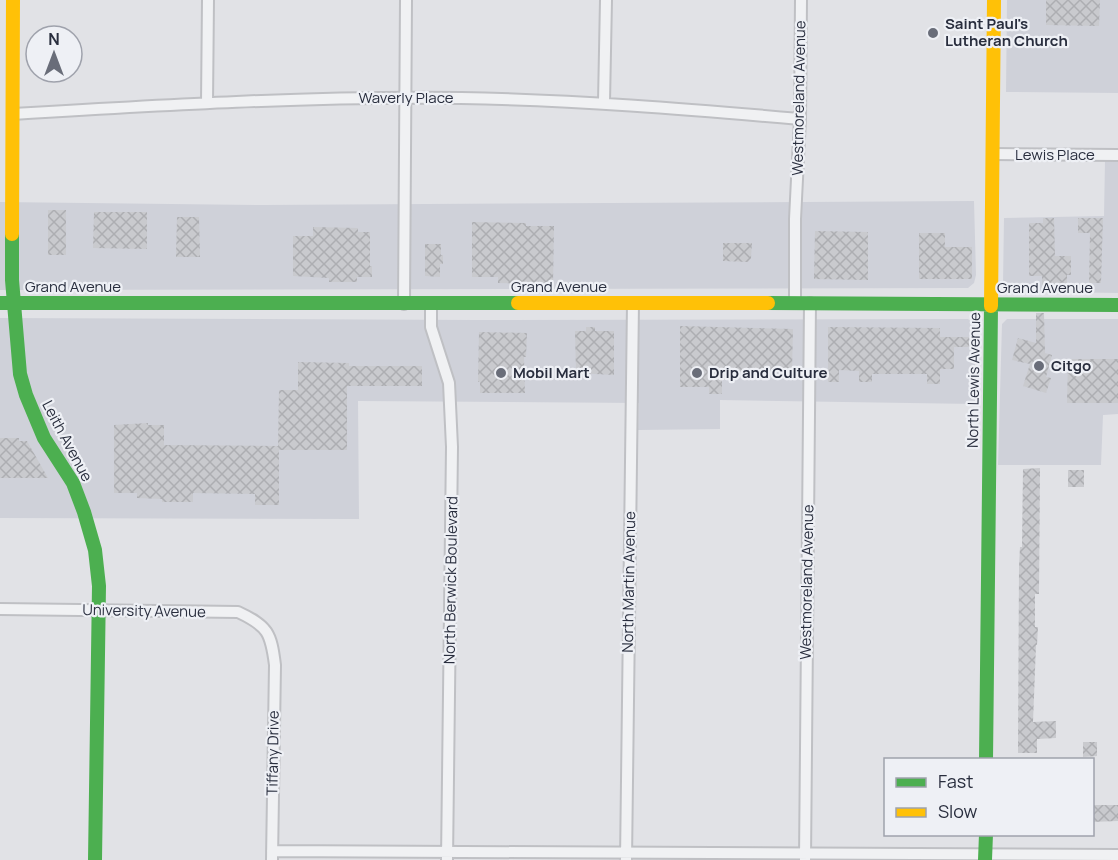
<svg xmlns="http://www.w3.org/2000/svg" width="1118" height="860" font-family="Manrope,sans-serif">
	<style>
		.built { fill: #cfd1d9 }
		.building { fill: url(#building-cross-hatch) }
		.lines { fill: none; stroke-linecap: round; stroke-linejoin: round }
		.street-casing { stroke: #bfc0c4; stroke-width: 14 }
		.street { stroke: #f0f1f3; stroke-width: 10 }
		.fast { stroke: #4caf50; stroke-width: 14 }
		.slow { stroke: #ffc107; stroke-width: 14 }
		.poi-dot { fill: #696d79; stroke: #eef0f5; stroke-width: 2 }
		.labels { text-anchor: middle; stroke-width: 4.5; stroke-linejoin: round; paint-order: stroke }
		.poi-label { font-size: 15px; font-weight: bold; fill: #292e3e; stroke: #eef0f5; text-anchor: start }
		.street-label { font-size: 15px; fill: #292e3e; stroke: #eef0f5 }
	</style>
	<defs>
		<pattern id="building-cross-hatch" width="8" height="8" patternUnits="userSpaceOnUse" patternTransform="scale(1.5)"><rect width="8" height="8" fill="#c9cace"/><path d="M0 0l8 8M0 8l8-8" fill="none" stroke="#adaeb2"/></pattern>
	</defs>
	<rect width="100%" height="100%" fill="#e1e2e6"/>
	<path class="built" d="M 1007,0 L 1118,0 L 1118,93 L 1006,92 Z
		M 1105,161 L 1118,161 L 1118,293 L 1007,291 L 1003,285 L 1004,218 L 1104,216 Z
		M 974,201 L 976,275 L 974,283 L 968,288 L 0,290 L 0,202 L 263,205 Z
		M 0,318 L 474,320 L 968,319 L 975,325 L 975,404 L 720,400 L 720,429 L 638,430 L 639,403 L 358,401 L 359,519 L 0,518 Z
		M 1007,319 L 1118,319 L 1118,414 L 1103,415 L 1101,465 L 998,465 L 1002,324 Z"/>
	<path class="building" d="M 1046,0 L 1100,0 L 1099,26 L 1046,25 Z
		M 48,210 L 66,210 L 66,255 L 48,255 Z
		M 94,212 L 147,212 L 147,249 L 93,248 Z
		M 177,217 L 199,217 L 200,257 L 176,257 Z
		M 1043,218 L 1054,218 L 1055,256 L 1071,256 L 1071,275 L 1067,275 L 1067,289 L 1055,289 L 1055,285 L 1042,285 L 1042,276 L 1029,276 L 1029,223 L 1043,223 Z
		M 1078,218 L 1103,218 L 1101,283 L 1089,283 L 1090,233 L 1078,233 Z
		M 472,222 L 526,223 L 526,226 L 554,226 L 553,284 L 498,283 L 498,277 L 472,277 Z
		M 313,227 L 358,228 L 358,232 L 370,232 L 370,266 L 372,266 L 372,277 L 357,277 L 357,282 L 329,282 L 329,278 L 293,276 L 293,236 L 313,236 Z
		M 815,231 L 868,232 L 868,280 L 814,279 Z
		M 919,233 L 945,233 L 945,247 L 972,247 L 972,279 L 919,279 Z
		M 723,243 L 752,243 L 751,258 L 748,262 L 723,261 Z
		M 425,244 L 441,244 L 441,255 L 443,255 L 443,264 L 440,264 L 440,277 L 425,276 Z
		M 1036,313 L 1044,313 L 1045,353 L 1052,355 L 1046,377 L 1051,378 L 1046,393 L 1023,386 L 1030,364 L 1012,360 L 1018,338 L 1036,343 Z
		M 680,326 L 793,329 L 792,372 L 735,372 L 735,377 L 722,377 L 722,394 L 709,394 L 709,387 L 680,387 Z
		M 586,327 L 595,327 L 595,331 L 614,331 L 614,375 L 576,373 L 575,331 L 586,331 Z
		M 828,327 L 940,328 L 940,337 L 969,337 L 969,347 L 954,347 L 954,369 L 940,369 L 940,384 L 927,384 L 927,374 L 872,374 L 872,382 L 859,382 L 859,371 L 839,370 L 839,382 L 828,382 Z
		M 479,332 L 527,333 L 526,357 L 524,357 L 525,393 L 480,393 L 480,382 L 478,382 Z
		M 1068,359 L 1118,359 L 1118,403 L 1067,403 Z
		M 298,362 L 349,363 L 349,366 L 422,366 L 422,386 L 347,386 L 347,450 L 279,450 L 279,505 L 255,505 L 255,494 L 193,493 L 193,502 L 162,502 L 162,499 L 137,498 L 137,493 L 114,493 L 114,425 L 148,423 L 148,425 L 164,425 L 164,445 L 278,446 L 279,390 L 298,390 Z
		M 0,438 L 19,438 L 19,441 L 27,441 L 48,478 L 0,478 Z
		M 1040,468 L 1039,594 L 1035,594 L 1035,627 L 1038,627 L 1037,645 L 1036,645 L 1033,722 L 1056,721 L 1056,738 L 1037,739 L 1037,753 L 1018,753 L 1019,567 L 1020,547 L 1022,547 L 1023,469 Z
		M 1068,470 L 1084,470 L 1084,487 L 1068,487 Z
		M 1083,742 L 1097,742 L 1097,756 L 1083,757 Z
		M 1092,805 L 1118,805 L 1118,821 L 1092,822 Z"/>
	<g class="lines">
		<g class="street-casing">
			<path id="street" d="M 604,102 L 606,0
				M 207,103 L 208,0
				M 13,114 C 162,105 311,96 461,98 C 574,100 687,109 800,119
				M 993,154 L 1118,155
				M 795,303 L 795,219 L 800,119 L 801,0
				M 404,304 L 406,0
				M 431,304 L 431,327 L 449,383 L 452,447 L 447,860
				M 0,609 L 238,612 C 268,626 271,633 275,665 L 272,860
				M 272,851 L 1118,855
				M 626,860 L 633,303
				M 805,860 L 810,303"/>
		</g>
		<use href="#street" class="street"/>
		<path class="fast" d="M 12,234 L 12,280 L 20,374 L 26,395 L 44,438 L 73,483 L 84,512 L 95,550 L 99,586 L 95,860
			M 0,303 L 518,303
			M 768,303 L 1118,305
			M 986,760 L 991,306
			M 985,860 L 986,834"/>
		<path class="slow" d="M 12,234 L 13,0
			M 518,303 L 768,303
			M 991,306 L 994,0"/>
	</g>
	<g class="poi-dot">
		<circle cx="933" cy="33" r="6"/>
		<circle cx="1039" cy="366" r="6"/>
		<circle cx="501" cy="373" r="6"/>
		<circle cx="697" cy="373" r="6"/>
	</g>
	<g class="labels">
		<g class="poi-label">
			<text x="945" y="29">Saint Paul's<tspan x="945" dy="17">Lutheran Church</tspan></text>
			<text x="1051" y="371">Citgo</text>
			<text x="513" y="378">Mobil Mart</text>
			<text x="709" y="378">Drip and Culture</text>
		</g>
		<g class="street-label">
			<text x="406" y="103">Waverly Place</text>
			<text transform="translate(799 98) rotate(-89)" y="5">Westmoreland Avenue</text>
			<text x="1055" y="160">Lewis Place</text>
			<text x="73" y="292">Grand Avenue</text>
			<text x="559" y="292">Grand Avenue</text>
			<text x="1045" y="293">Grand Avenue</text>
			<text transform="translate(974 380) rotate(-89)" y="5">North Lewis Avenue</text>
			<text transform="translate(67 441) rotate(62)" y="5">Leith Avenue</text>
			<text transform="translate(451 580) rotate(-89)" y="5">North Berwick Boulevard</text>
			<text transform="translate(629 582) rotate(-89)" y="5">North Martin Avenue</text>
			<text transform="translate(807 582) rotate(-89)" y="5">Westmoreland Avenue</text>
			<text transform="translate(144 611) rotate(1)" y="5">University Avenue</text>
			<text transform="translate(273 753) rotate(-89)" y="5">Tiffany Drive</text>
		</g>
	</g>
	<rect x="884" y="758" width="210" height="78" fill="#eef0f5" stroke="#9fa2ac" stroke-width="1.5"/>
	<rect x="896" y="778" width="30" height="9" fill="#4caf50" stroke="#9fa2ac" stroke-width="1.5"/>
	<text x="938" y="788" font-size="18" fill="#292e3e">Fast</text>
	<rect x="896" y="808" width="30" height="9" fill="#ffc107" stroke="#9fa2ac" stroke-width="1.5"/>
	<text x="938" y="818" font-size="18" fill="#292e3e">Slow</text>
	<g transform="translate(54 54)"><circle r="28" fill="#eef0f5" stroke="#9fa2ac" stroke-width="1.5"/>
	<path d="M0-4.5L10 22L0 15L-10 22Z" fill="#696d79"/>
	<text y="-9" font-size="16" font-weight="bold" text-anchor="middle" fill="#292e3e">N</text>
	</g>
</svg>
